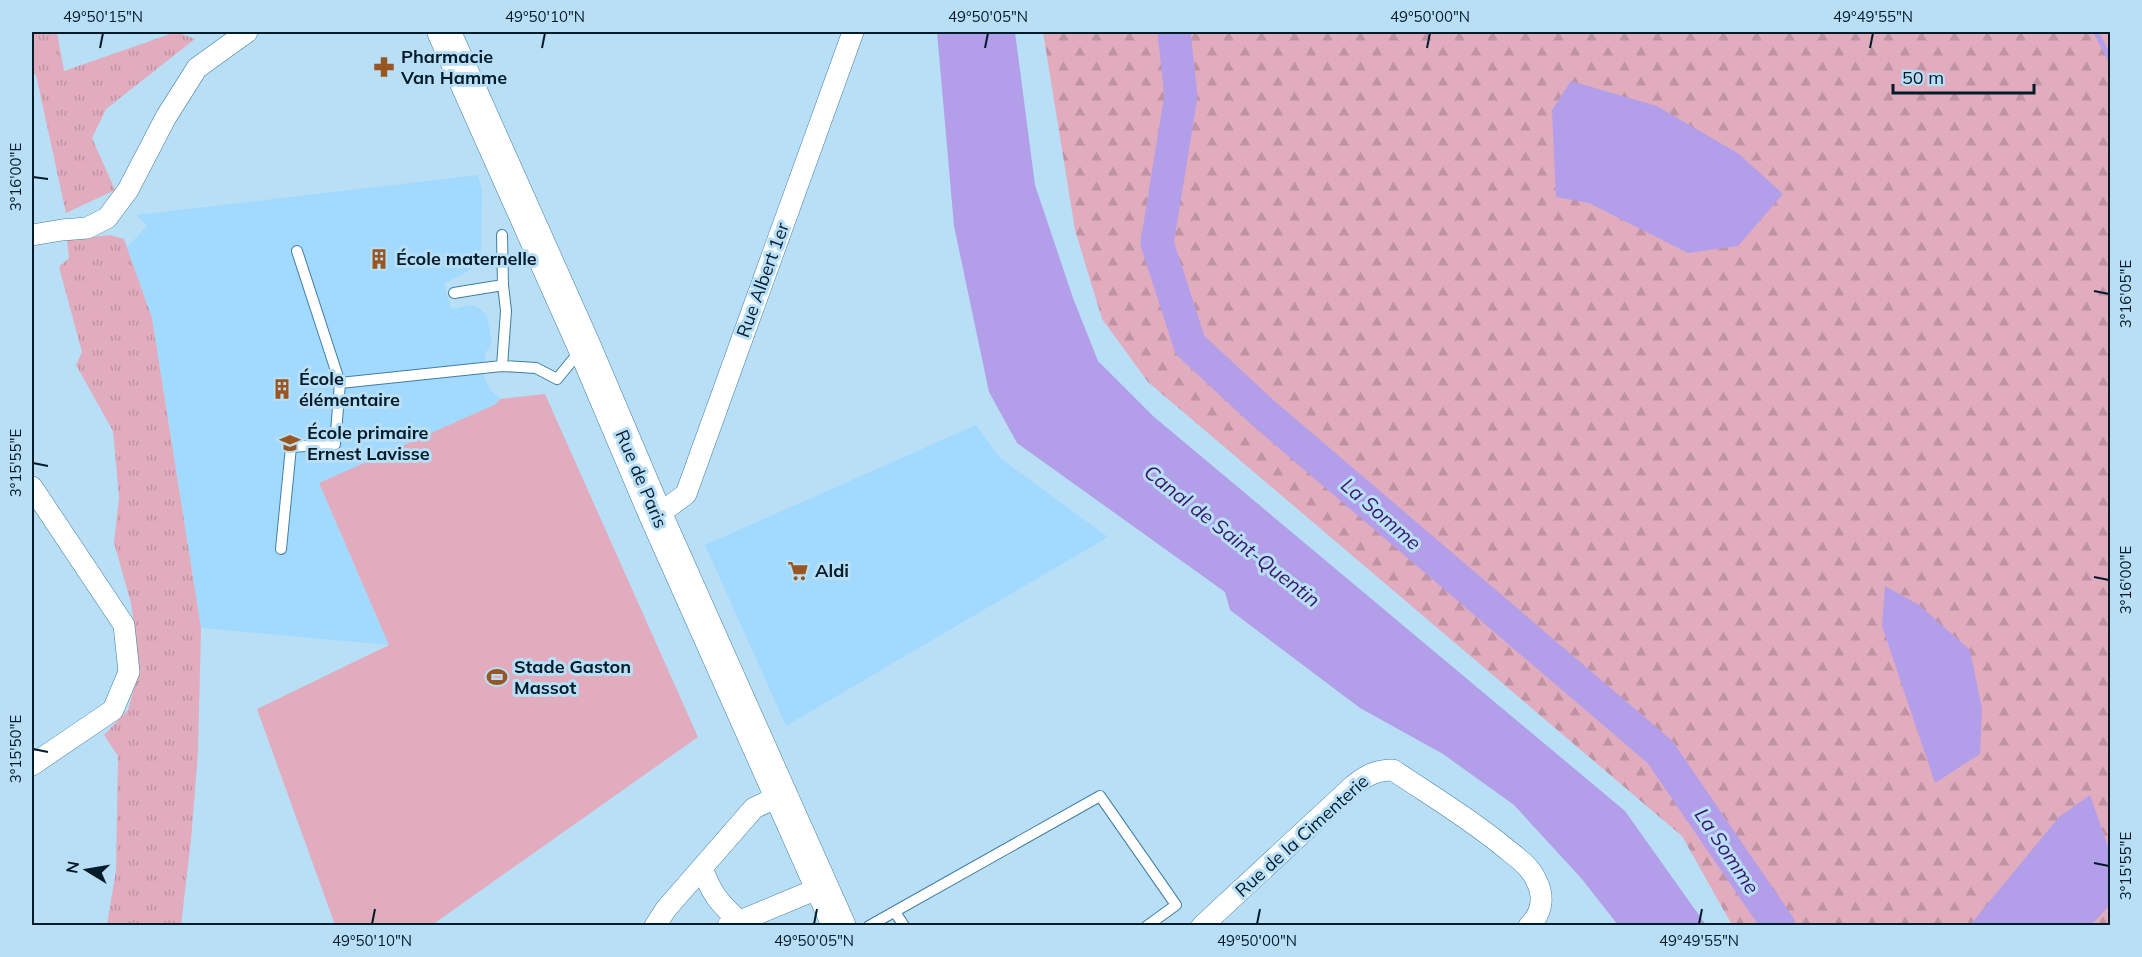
<svg xmlns="http://www.w3.org/2000/svg" width="2142" height="957" font-family="Mulish,sans-serif">
	<style>
		.built { fill: #a1dafe }
		.grass { fill: url(#grass-tufts) }
		.forest { fill: url(#forest-firs) }
		.pitch { fill: #e1acbe }
		.water { fill: #b39ee9 }
		.lines { fill: none; stroke-linecap: round; stroke-linejoin: round }
		.stream { stroke: #b39ee9; stroke-width: 5 }
		.river { stroke: #b39ee9; stroke-width: 33 }
		.lane-casing { stroke: #3f7fa4; stroke-width: 12 }
		.street-casing { stroke: #3f7fa4; stroke-width: 22 }
		.primary-casing { stroke: #3f7fa4; stroke-width: 34 }
		.lane { stroke: #fff; stroke-width: 10 }
		.street { stroke: #fff; stroke-width: 21 }
		.primary { stroke: #fff; stroke-width: 33 }
		.ticks { fill: none; stroke: #021c2a; stroke-width: 2 }
		.labels { text-anchor: middle; stroke-width: 6; stroke-linejoin: round; paint-order: stroke }
		.poi-label { font-size: 18px; font-weight: bold; fill: #021c2a; stroke: #b9dff7; text-anchor: start }
		.street-label { font-size: 18px; fill: #021c2a; stroke: #b9dff7 }
		.water-label { font-size: 20px; font-style: italic; fill: #3b166d; stroke: #b9dff7 }
		.neatline { fill: none; stroke: #021c2a; stroke-width: 2 }
		.ticks-label { font-size: 15px; text-anchor: middle; fill: #021c2a }
	</style>
	<defs>
		<pattern id="grass-tufts" width="24" height="20" patternUnits="userSpaceOnUse" patternTransform="scale(1.5)"><rect width="24" height="20" fill="#e1acbe"/><path d="M3 7l-1-3M5 7V3M7 7l1-3M15 17l-1-3M17 17v-4M19 17l1-3" fill="none" stroke="#bf93a3"/></pattern>
		<pattern id="forest-firs" width="22" height="20" patternUnits="userSpaceOnUse" patternTransform="scale(1.5)"><rect width="22" height="20" fill="#e1acbe"/><path d="M5 1l3.5 6h-7zM16 11l3.5 6h-7z" fill="#bf93a3"/></pattern>
	</defs>
	<rect width="100%" height="100%" fill="#b9dff7"/>
	<path class="built" d="M 478,175 L 482,191 L 481,254 L 470,270 L 444,284 L 451,309 L 472,305 L 479,308 L 487,316 L 492,343 L 485,354 L 484,376 L 489,388 L 500,399 L 496,404 L 319,483 L 389,645 L 201,628 L 152,318 L 127,247 L 147,226 L 137,215 Z
		M 976,425 L 1000,458 L 1108,537 L 786,726 L 705,545 Z"/>
	<path class="grass" d="M 32,32 L 57,32 L 64,71 L 176,32 L 195,39 L 106,109 L 92,138 L 115,190 L 66,213 L 36,75 L 32,74 Z
		M 110,235 L 124,239 L 152,318 L 201,628 L 198,753 L 191,840 L 181,925 L 107,925 L 116,870 L 118,756 L 104,735 L 128,710 L 136,680 L 136,636 L 131,603 L 114,543 L 119,497 L 113,431 L 76,365 L 82,352 L 59,267 L 69,258 L 67,240 Z"/>
	<path class="forest" d="M 1043,32 L 2110,32 L 2110,925 L 1732,925 L 1682,836 L 1148,382 L 1102,319 L 1075,230 Z"/>
	<path class="pitch" d="M 545,394 L 698,737 L 432,925 L 335,925 L 257,709 L 389,645 L 319,483 L 496,404 L 500,399 Z"/>
	<path class="water" d="M 937,32 L 1015,32 L 1035,185 L 1073,298 L 1098,361 L 1153,416 L 1625,811 L 1706,925 L 1618,925 L 1581,878 L 1514,805 L 1443,754 L 1360,708 L 1230,610 L 1225,592 L 1017,443 L 989,392 L 954,226 Z
		M 1571,81 L 1657,106 L 1739,154 L 1783,194 L 1738,246 L 1688,253 L 1589,203 L 1556,197 L 1552,110 Z
		M 1885,586 L 1919,605 L 1970,650 L 1982,709 L 1980,754 L 1935,783 L 1882,626 Z
		M 2090,795 L 2110,852 L 2110,905 L 2091,925 L 1970,925 L 2059,817 Z"/>
	<g class="lines">
		<path class="stream" d="M 2096,32 L 2110,59"/>
		<path class="river" d="M 1174,32 L 1181,96 L 1157,243 L 1190,345 L 1261,411 L 1660,752 L 1779,926"/>
		<g class="lane-casing">
			<path id="lane" d="M 502,235 L 503,285 L 506,311 L 502,366 L 536,368 L 557,379 L 580,351
				M 297,251 L 340,383 L 502,366
				M 454,293 L 503,285
				M 281,549 L 291,447 L 335,444 L 340,383
				M 895,912 L 904,926
				M 869,926 L 1100,796 L 1176,905 L 1147,926"/>
		</g>
		<g class="street-casing">
			<path id="street" d="M 32,235 L 62,230 L 87,228 L 107,218 L 128,190 L 166,117 L 197,68 L 247,32
				M 32,487 L 124,625 L 129,672 L 113,710 L 32,765
				M 654,511 L 670,506 L 686,494 L 853,32
				M 702,868 C 712,894 718,902 739,921
				M 655,926 L 666,909 L 754,808 L 780,796
				M 728,926 L 822,887
				M 1202,926 L 1354,785 C 1367,775 1376,770 1393,770 C 1430,795 1469,818 1504,847 C 1515,856 1530,866 1536,880 C 1545,897 1542,913 1529,926"/>
		</g>
		<g class="primary-casing">
			<path id="primary" d="M 444,32 L 584,346 L 654,511 L 839,926"/>
		</g>
		<use href="#lane" class="lane"/>
		<use href="#street" class="street"/>
		<use href="#primary" class="primary"/>
	</g>
	<path class="ticks" d="M 100,48 L 103,33M 542,48 L 545,33M 985,48 L 988,33M 1427,48 L 1430,33M 1870,48 L 1873,33M 33,177 L 48,179M 2094,291 L 2109,294M 33,463 L 48,466M 2094,577 L 2109,580M 33,749 L 48,752M 2094,863 L 2109,866M 372,924 L 375,909M 814,924 L 817,909M 1257,924 L 1260,909M 1699,924 L 1702,909"/>
	<defs>
		<g id="pharmacy-bare" transform="scale(1.62)"><path d="M-2-6h4v4h4v4h-4v4h-4v-4h-4v-4h4Z" fill="#985722" stroke="#b9dff7" stroke-width="2.5" paint-order="stroke"/></g>
		<g id="building-bare" transform="scale(1.62)"><path d="M-4-6H4V6H1V3H-1V6H-4ZM-2.5-4.3h1.7v1.8h-1.7ZM.8-4.3h1.7v1.8H.8ZM-2.5-1h1.7V.8h-1.7ZM.8-1h1.7V.8H.8Z" fill="#985722" stroke="#b9dff7" stroke-width="2.5" paint-order="stroke"/></g>
		<g id="school-bare" transform="scale(1.62)"><path d="M0-5L7-2L0 1L-7-2ZM-4 1L0 2.5L4 1V4Q0 6-4 4Z" fill="#985722" stroke="#b9dff7" stroke-width="2.5" paint-order="stroke"/></g>
		<g id="supermarket-bare" transform="scale(1.62)"><path d="M-6-5.5h2.5l.6 2H6L4.5 2H-2.5L-4.4-4H-6ZM-1.5 3.2a1.3 1.3 0 1 0 .1 0ZM3 3.2a1.3 1.3 0 1 0 .1 0Z" fill="#985722" stroke="#b9dff7" stroke-width="2.5" paint-order="stroke"/></g>
		<g id="stadium-bare" transform="scale(1.62)"><path d="M0-5a6.5 5 0 1 0 0 10a6.5 5 0 1 0 0-10ZM-3.5-1.8h7v3.6h-7Z" fill="#985722" stroke="#b9dff7" stroke-width="2.5" paint-order="stroke"/></g>
	</defs>
	<g fill-rule="evenodd">
		<use href="#pharmacy-bare" x="384" y="67"/>
		<use href="#building-bare" x="379" y="259"/>
		<use href="#building-bare" x="282" y="389"/>
		<use href="#school-bare" x="290" y="443"/>
		<use href="#supermarket-bare" x="798" y="571"/>
		<use href="#stadium-bare" x="497" y="677"/>
	</g>
	<g class="labels">
		<g class="poi-label">
			<text x="401" y="63">Pharmacie<tspan x="401" dy="21">Van Hamme</tspan></text>
			<text x="396" y="265">École maternelle</text>
			<text x="299" y="385">École<tspan x="299" dy="21">élémentaire</tspan></text>
			<text x="307" y="439">École primaire<tspan x="307" dy="21">Ernest Lavisse</tspan></text>
			<text x="815" y="577">Aldi</text>
			<text x="514" y="673">Stade Gaston<tspan x="514" dy="21">Massot</tspan></text>
		</g>
		<g class="street-label">
			<text transform="translate(763 280) rotate(-70)" y="6">Rue Albert 1er</text>
			<text transform="translate(641 479) rotate(67)" y="6">Rue de Paris</text>
			<text transform="translate(1302 836) rotate(-42)" y="6">Rue de la Cimenterie</text>
		</g>
		<g class="water-label">
			<text transform="translate(1381 514) rotate(41)" y="7">La Somme</text>
			<text transform="translate(1232 536) rotate(38)" y="7">Canal de Saint-Quentin</text>
			<text transform="translate(1727 851) rotate(56)" y="7">La Somme</text>
		</g>
	</g>
	<rect width="2142" height="957" fill="none" stroke="#b9dff7" stroke-width="66"/>
	<g transform="translate(87 870) rotate(281)" stroke="#b9dff7" stroke-width="4.5" paint-order="stroke">
	<path d="M0-4.5L10 22L0 15L-10 22Z" fill="#021c2a"/>
	<text y="-9" font-size="16" font-weight="bold" text-anchor="middle" fill="#021c2a">N</text>
	</g>
	<path d="M1893 84v9h141v-9" fill="none" stroke="#021c2a" stroke-width="3"/>
	<text x="1902" y="84" font-size="18" fill="#021c2a" stroke="#b9dff7" stroke-width="4.5" paint-order="stroke">50 m</text>
	<rect x="33" y="33" width="2076" height="891" class="neatline"/>
	<g class="ticks-label">
		<text x="103" y="22">49°50'15"N</text>
		<text x="545" y="22">49°50'10"N</text>
		<text x="988" y="22">49°50'05"N</text>
		<text x="1430" y="22">49°50'00"N</text>
		<text x="1873" y="22">49°49'55"N</text>
		<text transform="translate(16 177) rotate(-90)" y="5">3°16'00"E</text>
		<text transform="translate(2126 294) rotate(-90)" y="5">3°16'05"E</text>
		<text transform="translate(16 463) rotate(-90)" y="5">3°15'55"E</text>
		<text transform="translate(2126 580) rotate(-90)" y="5">3°16'00"E</text>
		<text transform="translate(16 749) rotate(-90)" y="5">3°15'50"E</text>
		<text transform="translate(2126 866) rotate(-90)" y="5">3°15'55"E</text>
		<text x="372" y="946">49°50'10"N</text>
		<text x="814" y="946">49°50'05"N</text>
		<text x="1257" y="946">49°50'00"N</text>
		<text x="1699" y="946">49°49'55"N</text>
	</g>
</svg>
